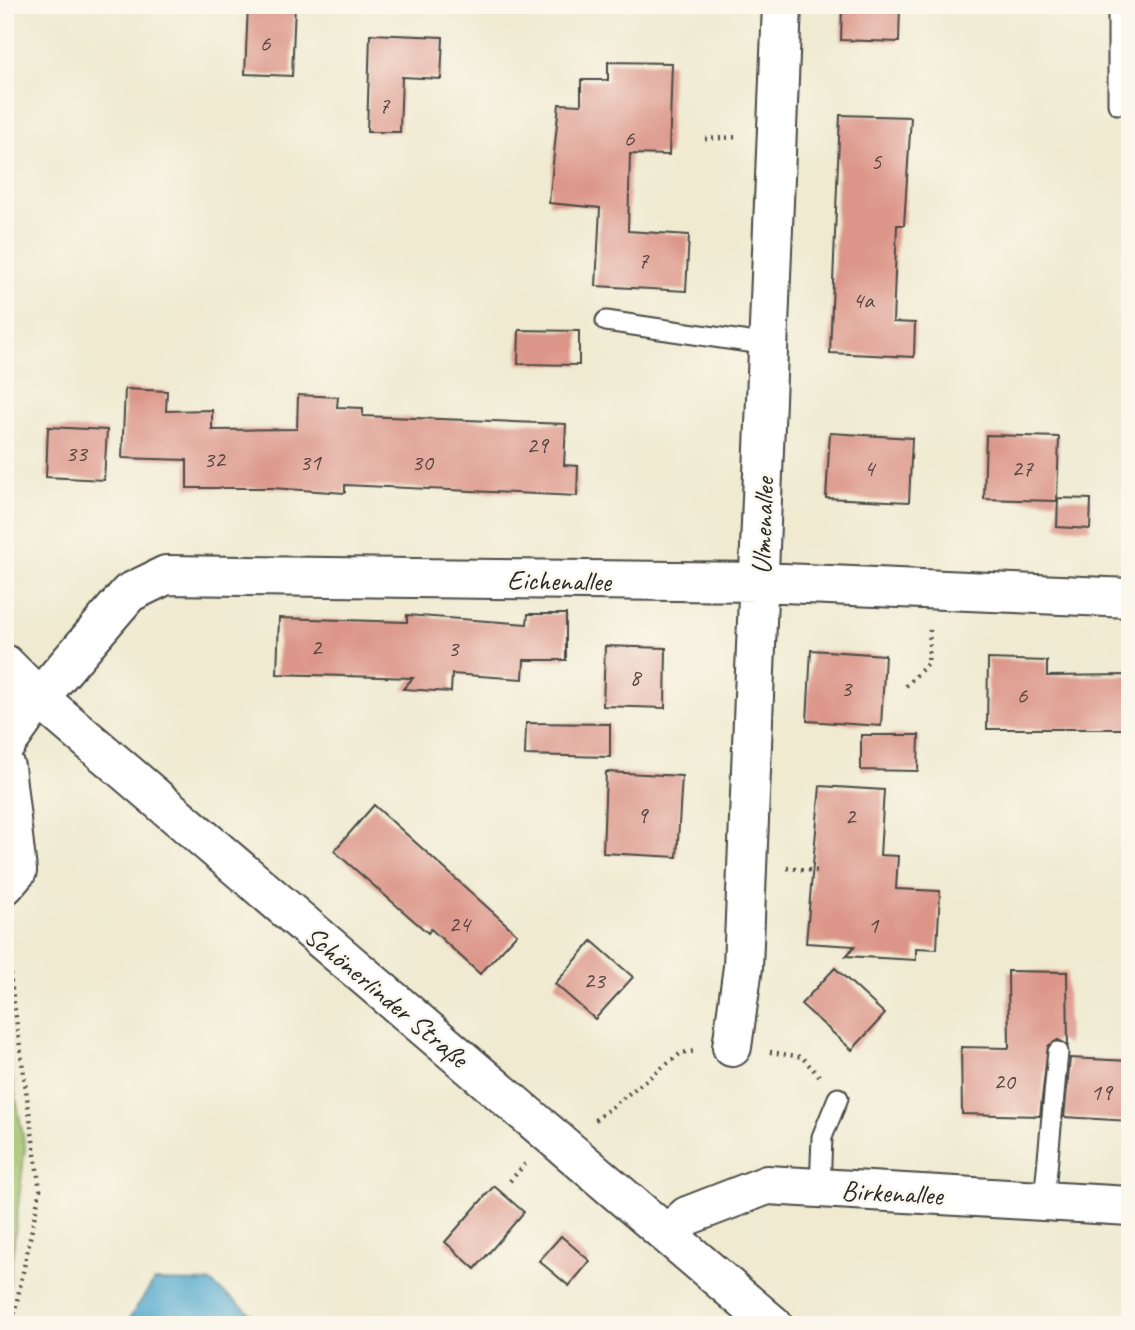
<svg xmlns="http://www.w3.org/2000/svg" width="1135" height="1330" font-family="Caveat,sans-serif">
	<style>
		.green { fill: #9fc16b; stroke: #65764b; stroke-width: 2 }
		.water { fill: #4fa7cc; stroke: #3d697c; stroke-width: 2 }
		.building { fill: #dc9689 }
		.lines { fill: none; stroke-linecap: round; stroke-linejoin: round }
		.service-casing { stroke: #484844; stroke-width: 23 }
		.minor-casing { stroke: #484844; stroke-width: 42 }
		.tertiary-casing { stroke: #484844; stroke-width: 42 }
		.path { stroke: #484844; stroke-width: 4.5; stroke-dasharray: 2 5; stroke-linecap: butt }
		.service { stroke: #fff; stroke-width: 19 }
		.minor { stroke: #fff; stroke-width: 38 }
		.tertiary { stroke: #fff; stroke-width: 38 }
		.labels { text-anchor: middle; stroke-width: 5; stroke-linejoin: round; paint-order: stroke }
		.number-label { font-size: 24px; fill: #574642 }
		.street-label { font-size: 28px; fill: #2b2b2b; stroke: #fbf7ec }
	</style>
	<rect width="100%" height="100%" fill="#fbf7ec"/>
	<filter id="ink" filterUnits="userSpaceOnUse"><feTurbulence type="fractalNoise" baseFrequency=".0143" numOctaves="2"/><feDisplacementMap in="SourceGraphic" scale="14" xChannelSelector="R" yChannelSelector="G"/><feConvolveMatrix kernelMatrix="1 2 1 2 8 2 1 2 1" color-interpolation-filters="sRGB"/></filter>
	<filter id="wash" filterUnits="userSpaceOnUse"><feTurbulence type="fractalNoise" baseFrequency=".00686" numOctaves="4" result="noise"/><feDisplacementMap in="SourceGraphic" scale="28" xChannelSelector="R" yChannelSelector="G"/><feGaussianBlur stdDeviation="1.57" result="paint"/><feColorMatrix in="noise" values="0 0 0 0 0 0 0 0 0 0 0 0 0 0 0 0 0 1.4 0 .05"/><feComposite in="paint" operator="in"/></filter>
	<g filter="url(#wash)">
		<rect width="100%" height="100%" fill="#efead0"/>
		<path class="green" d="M 5,1040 L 25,1147 L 5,1318 Z"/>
		<path class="water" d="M 154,1281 L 210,1282 L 266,1325 L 125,1325 Z"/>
		<g id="blocks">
			<path class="building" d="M 248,5 L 295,5 L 292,76 L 245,74 Z
				M 842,5 L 900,5 L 899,42 L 841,40 Z
				M 370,34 L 443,37 L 441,79 L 402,77 L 400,132 L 367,132 Z
				M 608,62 L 672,63 L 669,155 L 630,154 L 628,231 L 689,235 L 686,291 L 596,286 L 600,208 L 549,203 L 559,104 L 581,105 L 581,80 L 608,80 Z
				M 840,115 L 911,117 L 904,225 L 897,225 L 893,322 L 915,323 L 914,357 L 830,353 Z
				M 519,330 L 579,331 L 579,365 L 518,364 Z
				M 125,389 L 167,391 L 166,411 L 212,410 L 212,430 L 297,429 L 298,395 L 338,397 L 337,407 L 363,408 L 363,416 L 566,424 L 564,465 L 578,466 L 577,496 L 345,485 L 345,493 L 272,488 L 187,488 L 187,460 L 122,458 Z
				M 48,427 L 107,430 L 104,480 L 46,477 Z
				M 830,433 L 912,438 L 909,502 L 826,498 Z
				M 986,435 L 1059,437 L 1057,501 L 984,499 Z
				M 1058,498 L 1091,499 L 1090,529 L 1057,527 Z
				M 528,614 L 566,614 L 566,660 L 524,660 L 523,679 L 452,674 L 451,692 L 403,689 L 413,678 L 277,674 L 279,618 L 407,622 L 407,615 L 527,624 Z
				M 605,646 L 666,648 L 665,708 L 603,706 Z
				M 811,650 L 885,655 L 881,726 L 807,721 Z
				M 988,659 L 1047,661 L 1047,676 L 1130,675 L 1130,729 L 987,729 Z
				M 526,723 L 610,724 L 610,757 L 525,755 Z
				M 861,735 L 919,735 L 918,771 L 861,770 Z
				M 606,772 L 682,776 L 677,857 L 603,853 Z
				M 820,786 L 884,790 L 880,855 L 898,856 L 896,889 L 940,891 L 937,949 L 916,948 L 916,960 L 846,956 L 855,946 L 806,943 Z
				M 374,805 L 517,934 L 480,974 L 431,929 L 428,933 L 334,851 Z
				M 592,941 L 633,977 L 595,1019 L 555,984 Z
				M 835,968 L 885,1014 L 852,1050 L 801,1004 Z
				M 1008,971 L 1067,972 L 1068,1045 L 1058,1040 L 1048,1046 L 1040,1116 L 962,1114 L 961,1047 L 1009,1048 Z
				M 1070,1058 L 1130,1061 L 1130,1121 L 1064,1117 Z
				M 494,1186 L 524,1212 L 475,1269 L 445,1242 Z
				M 561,1236 L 590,1261 L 569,1286 L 539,1261 Z"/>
		</g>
	</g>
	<g filter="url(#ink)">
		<use href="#blocks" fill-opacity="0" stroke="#484844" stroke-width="2"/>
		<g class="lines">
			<g class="service-casing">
				<path id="service" d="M 1118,5 L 1118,104
					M 606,321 L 769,345
					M 820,1188 L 822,1137 L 838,1098
					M 1044,1201 L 1058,1052"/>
			</g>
			<g class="minor-casing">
				<path id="minor" d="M 5,746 L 39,698 L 129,593 L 166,575 L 760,582 L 1130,598
					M 5,767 L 17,871 L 5,885
					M 732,1047 L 743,967 L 782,5
					M 667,1234 L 687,1216 L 767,1185 L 1130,1206"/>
			</g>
			<g class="tertiary-casing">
				<path id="tertiary" d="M 5,664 L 39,698 L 773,1325"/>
			</g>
			<path class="path" d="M 705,139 L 738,137
				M 906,686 L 928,663 L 930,629
				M 787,868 L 819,871
				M 5,939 L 40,1190 L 12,1325
				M 770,1052 L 802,1057 L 819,1076
				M 595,1120 L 681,1053 L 696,1051
				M 510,1181 L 525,1164"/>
			<use href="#service" class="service"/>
			<use href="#minor" class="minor"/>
			<use href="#tertiary" class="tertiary"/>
		</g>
	</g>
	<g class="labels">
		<g class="number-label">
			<text x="265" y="51">6</text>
			<text x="384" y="113">7</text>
			<text x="629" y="146">6</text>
			<text x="876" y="169">5</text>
			<text x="643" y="268">7</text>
			<text x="863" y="308">4a</text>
			<text x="537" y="453">29</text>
			<text x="76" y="461">33</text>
			<text x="214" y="467">32</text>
			<text x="310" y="470">31</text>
			<text x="422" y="470">30</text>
			<text x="869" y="476">4</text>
			<text x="1022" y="476">27</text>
			<text x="316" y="655">2</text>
			<text x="453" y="656">3</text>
			<text x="635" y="685">8</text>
			<text x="846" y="696">3</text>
			<text x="1022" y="703">6</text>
			<text x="642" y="823">9</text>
			<text x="850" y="824">2</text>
			<text x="459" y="932">24</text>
			<text x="873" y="933">1</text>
			<text x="594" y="988">23</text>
			<text x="1004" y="1089">20</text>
			<text x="1101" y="1100">19</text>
		</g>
		<g class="street-label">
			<text transform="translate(762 526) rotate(-88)" y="10">Ulmenallee</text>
			<text transform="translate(559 580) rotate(1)" y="10">Eichenallee</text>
			<text transform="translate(387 996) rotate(40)" y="10">Schönerlinder Straße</text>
			<text transform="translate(892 1192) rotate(3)" y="10">Birkenallee</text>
		</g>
	</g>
	<rect width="1135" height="1330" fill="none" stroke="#fbf7ec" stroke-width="28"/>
</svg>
